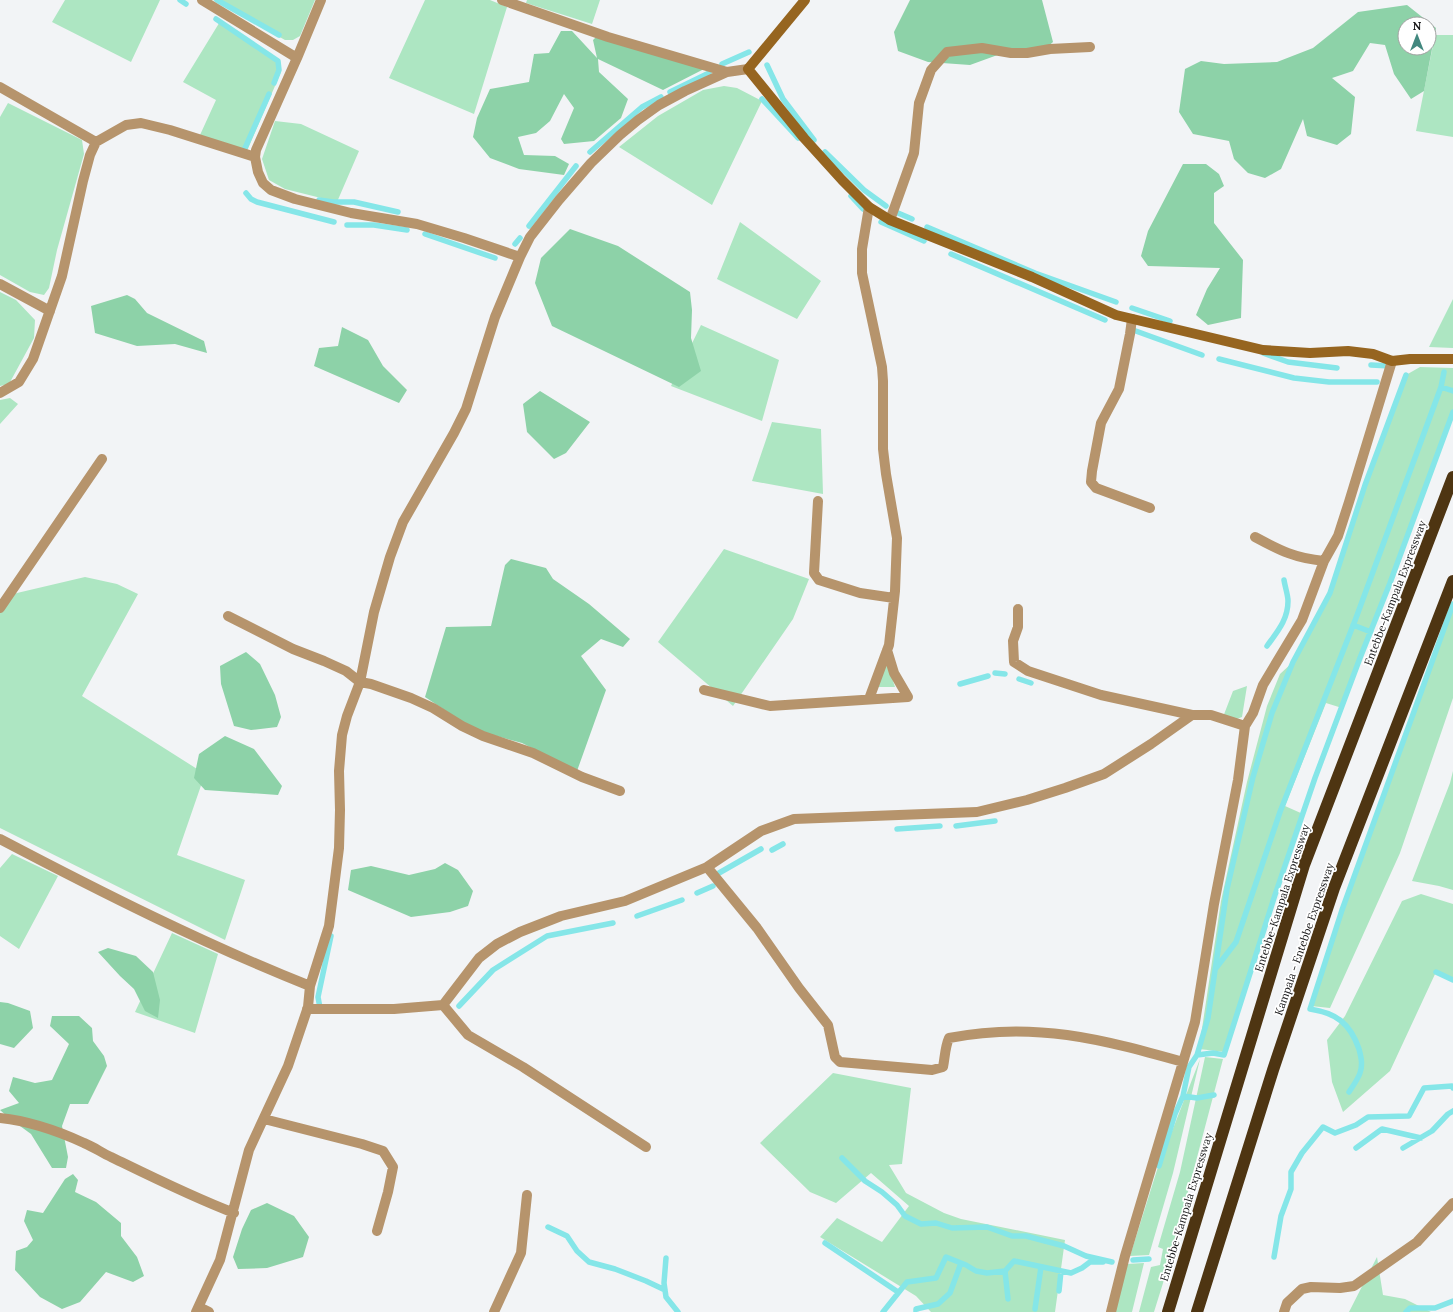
<svg xmlns="http://www.w3.org/2000/svg" width="1453" height="1312" font-family="Lora,serif">
	<style>
		.green { fill: #ade6c2 }
		.forest { fill: #8dd2a8; fill-rule: evenodd }
		.lines { fill: none; stroke-linecap: round; stroke-linejoin: round }
		.stream { stroke: #85e6e8; stroke-width: 5.5 }
		.street { stroke: #b6946c; stroke-width: 10 }
		.secondary { stroke: #966520; stroke-width: 10 }
		.highway { stroke: #4e3512; stroke-width: 12 }
		.labels { text-anchor: middle; stroke-width: 3.5; stroke-linejoin: round; paint-order: stroke }
		.street-label { font-size: 11px; fill: #161617; stroke: #fff }
	</style>
	<rect width="100%" height="100%" fill="#f2f4f6"/>
	<path class="green" d="M 65,0 L 160,0 L 131,62 L 52,22 Z
		M 213,0 L 315,0 L 300,36 L 293,40 L 285,40 Z
		M 425,0 L 490,0 L 507,7 L 474,114 L 389,78 Z
		M 527,0 L 600,0 L 592,24 L 526,3 Z
		M 221,20 L 280,61 L 281,72 L 247,151 L 200,135 L 216,100 L 183,82 Z
		M 1435,35 L 1453,35 L 1453,137 L 1416,131 Z
		M 724,86 L 737,88 L 762,101 L 712,205 L 619,147 L 658,116 L 703,90 Z
		M 8,103 L 82,140 L 84,154 L 57,250 L 49,288 L 44,295 L 30,292 L 0,275 L 0,117 Z
		M 275,121 L 301,124 L 359,151 L 337,202 L 285,189 L 269,180 L 262,159 Z
		M 740,222 L 821,281 L 797,319 L 717,279 Z
		M 0,292 L 16,300 L 35,320 L 34,338 L 9,384 L 0,386 Z
		M 1453,299 L 1453,348 L 1429,347 Z
		M 701,325 L 779,360 L 762,421 L 671,386 Z
		M 1420,367 L 1453,368 L 1453,412 L 1390,583 L 1342,708 L 1326,703 L 1285,806 L 1303,814 L 1275,895 L 1225,1052 L 1199,1049 L 1221,901 L 1247,782 L 1267,706 L 1280,674 L 1293,662 L 1330,593 L 1365,485 L 1406,375 Z
		M 10,398 L 18,404 L 0,424 L 0,400 Z
		M 772,422 L 821,429 L 823,494 L 752,481 Z
		M 724,549 L 809,579 L 793,619 L 733,706 L 658,642 Z
		M 85,577 L 117,584 L 138,594 L 82,696 L 205,774 L 177,855 L 245,880 L 225,940 L 0,828 L 0,600 L 17,593 Z
		M 1453,604 L 1453,698 L 1400,853 L 1330,1008 L 1311,1006 L 1342,910 Z
		M 887,663 L 895,687 L 877,687 Z
		M 1247,686 L 1242,717 L 1229,722 L 1223,717 L 1233,691 Z
		M 1453,771 L 1453,890 L 1439,886 L 1412,881 L 1450,783 Z
		M 12,854 L 58,876 L 19,949 L 0,936 L 0,868 Z
		M 1421,894 L 1453,904 L 1453,981 L 1436,972 L 1390,1071 L 1343,1112 L 1332,1082 L 1327,1040 L 1345,1016 L 1402,901 Z
		M 172,933 L 218,954 L 195,1033 L 135,1012 Z
		M 1205,1057 L 1223,1059 L 1168,1267 L 1154,1312 L 1139,1312 L 1151,1267 L 1160,1265 L 1163,1249 L 1158,1247 L 1180,1172 Z
		M 1200,1059 L 1173,1173 L 1149,1255 L 1130,1256 L 1157,1170 Z
		M 833,1073 L 911,1088 L 902,1164 L 889,1165 L 906,1193 L 944,1213 L 961,1219 L 1065,1240 L 1055,1312 L 931,1312 L 916,1296 L 820,1237 L 837,1218 L 882,1242 L 909,1206 L 871,1173 L 836,1203 L 810,1192 L 760,1143 Z
		M 1377,1257 L 1383,1295 L 1405,1299 L 1431,1312 L 1349,1312 Z
		M 1144,1263 L 1132,1312 L 1115,1312 L 1127,1264 Z"/>
	<path class="forest" d="M 910,0 L 1042,0 L 1053,42 L 1038,55 L 1014,49 L 970,65 L 928,62 L 898,51 L 894,32 Z
		M 1407,5 L 1436,28 L 1424,91 L 1411,99 L 1394,74 L 1385,45 L 1370,43 L 1353,71 L 1332,78 L 1355,97 L 1351,134 L 1337,145 L 1307,136 L 1303,119 L 1281,169 L 1265,178 L 1248,173 L 1234,159 L 1229,141 L 1193,134 L 1179,112 L 1185,69 L 1201,61 L 1224,64 L 1277,62 L 1313,48 L 1358,12 ZM 1405,24 L 1429,24 L 1429,48 L 1405,48 Z
		M 561,31 L 572,31 L 597,58 L 593,40 L 602,31 L 704,69 L 663,90 L 598,59 L 599,72 L 628,99 L 621,118 L 594,141 L 564,144 L 561,139 L 574,108 L 564,94 L 550,121 L 536,133 L 518,137 L 524,155 L 555,156 L 569,164 L 564,175 L 519,169 L 490,158 L 473,137 L 477,118 L 490,89 L 529,82 L 534,54 L 549,53 Z
		M 1183,164 L 1206,164 L 1219,174 L 1224,186 L 1214,193 L 1214,223 L 1243,260 L 1241,318 L 1208,325 L 1196,315 L 1207,289 L 1220,268 L 1148,266 L 1141,256 L 1148,231 Z
		M 570,229 L 618,246 L 690,292 L 692,310 L 691,338 L 701,371 L 679,387 L 552,326 L 535,283 L 541,258 Z
		M 127,295 L 135,299 L 147,313 L 204,341 L 207,353 L 175,344 L 137,346 L 95,333 L 91,306 Z
		M 342,327 L 368,340 L 383,366 L 407,390 L 399,403 L 314,366 L 319,348 L 338,346 Z
		M 540,391 L 590,422 L 566,453 L 554,459 L 527,432 L 523,404 Z
		M 511,559 L 546,568 L 553,579 L 589,604 L 630,639 L 623,647 L 601,639 L 581,656 L 606,690 L 577,771 L 522,743 L 475,730 L 425,697 L 446,627 L 491,626 L 505,565 Z
		M 246,652 L 260,664 L 275,695 L 281,717 L 277,727 L 251,730 L 234,726 L 221,684 L 220,666 Z
		M 225,736 L 254,749 L 282,786 L 278,795 L 205,790 L 194,778 L 199,754 Z
		M 445,863 L 458,870 L 473,891 L 468,906 L 450,912 L 411,917 L 348,890 L 351,870 L 371,866 L 409,875 L 435,869 Z
		M 108,948 L 136,956 L 153,972 L 160,1000 L 158,1018 L 145,1011 L 134,989 L 120,976 L 98,952 Z
		M 0,1002 L 8,1003 L 30,1011 L 33,1028 L 14,1048 L 0,1044 Z
		M 52,1016 L 79,1016 L 92,1028 L 93,1041 L 104,1056 L 107,1066 L 88,1104 L 70,1104 L 62,1126 L 68,1157 L 66,1168 L 52,1168 L 31,1134 L 9,1118 L 0,1110 L 19,1103 L 9,1091 L 13,1077 L 35,1083 L 52,1080 L 69,1044 L 50,1026 Z
		M 73,1174 L 78,1180 L 75,1192 L 96,1202 L 121,1223 L 121,1236 L 137,1257 L 144,1276 L 133,1282 L 106,1272 L 80,1302 L 62,1309 L 40,1297 L 15,1270 L 16,1251 L 27,1247 L 33,1240 L 24,1221 L 27,1210 L 43,1213 L 65,1179 Z
		M 267,1203 L 294,1216 L 309,1237 L 303,1257 L 267,1268 L 238,1269 L 233,1257 L 242,1229 L 251,1210 Z"/>
	<g class="lines">
		<path class="stream" d="M 180,0 L 186,4
			M 217,0 L 279,35
			M 216,19 L 278,61 L 279,70 L 274,83
			M 722,64 L 749,52
			M 767,65 L 783,99 L 814,140
			M 670,92 L 709,73
			M 762,99 L 798,138
			M 245,148 L 269,94
			M 590,152 L 642,107 L 661,97
			M 825,152 L 864,190 L 886,206
			M 246,193 L 251,199 L 257,202 L 334,222
			M 851,196 L 863,209
			M 319,200 L 333,202 L 354,202 L 398,212
			M 898,213 L 912,219
			M 881,222 L 924,241
			M 347,225 L 374,225 L 407,230
			M 529,226 L 576,166
			M 927,227 L 1035,273 L 1116,302
			M 425,234 L 495,258
			M 515,244 L 520,238
			M 951,254 L 1105,320
			M 1132,308 L 1170,321
			M 1133,330 L 1202,355
			M 1263,353 L 1288,362 L 1337,368
			M 1219,359 L 1294,378 L 1329,382 L 1377,382
			M 1371,365 L 1390,366
			M 1441,387 L 1453,391
			M 1353,625 L 1371,632
			M 1267,646 C 1277,632 1288,620 1288,601 C 1288,595 1285,587 1284,580
			M 995,673 L 1005,674
			M 1019,679 L 1031,683
			M 960,684 L 988,676
			M 956,826 L 995,821
			M 897,829 L 940,826
			M 772,850 L 783,844
			M 719,873 L 761,849
			M 697,893 L 713,886
			M 637,916 L 682,900
			M 1216,968 L 1236,942 L 1280,812 L 1356,618 L 1441,387 L 1444,372
			M 1436,972 L 1453,980
			M 459,1006 L 493,970 L 547,936 L 613,923
			M 320,1008 L 318,997 L 331,936
			M 1197,1055 L 1213,1053 L 1224,1055 L 1275,895 L 1315,778 L 1360,658 L 1390,583 L 1453,412
			M 1349,1092 C 1353,1086 1358,1079 1360,1073 C 1363,1064 1361,1057 1359,1049 C 1350,1023 1336,1013 1310,1009 L 1342,910 L 1453,604
			M 1183,1096 L 1197,1098 L 1214,1095
			M 1356,1148 L 1382,1129 L 1421,1138
			M 1403,1148 L 1432,1131 L 1448,1114 L 1453,1111
			M 842,1158 L 865,1181 L 882,1192 L 897,1205 L 905,1216 L 921,1224 L 936,1223 L 952,1228 L 987,1227 L 1012,1236 L 1026,1236 L 1064,1246 L 1086,1256 L 1112,1262
			M 1159,1166 L 1175,1114 L 1183,1096 L 1189,1067 L 1197,1055 L 1208,1018 L 1227,889 L 1253,777 L 1272,713 L 1293,662 L 1330,593 L 1365,485 L 1406,375
			M 548,1227 L 567,1236 L 577,1251 L 589,1262 L 615,1269 L 646,1281 L 665,1290
			M 825,1243 L 898,1292
			M 1274,1257 L 1281,1216 L 1291,1189 L 1291,1172 L 1302,1153 L 1323,1127 L 1335,1133 L 1356,1125 L 1368,1117 L 1409,1116 L 1424,1088 L 1452,1086 L 1453,1088
			M 666,1258 L 664,1283 L 666,1297 L 678,1312
			M 1133,1260 L 1149,1259
			M 1005,1271 L 1008,1299
			M 1059,1291 L 1061,1271
			M 1035,1309 L 1041,1267
			M 883,1312 L 907,1282 L 936,1278 L 946,1257 L 966,1265 L 976,1271 L 987,1273 L 1005,1271 L 1014,1261 L 1071,1273 L 1082,1268 L 1090,1262 L 1103,1262
			M 916,1312 L 916,1309 L 938,1304 L 950,1293 L 961,1263
			M 1406,1312 L 1410,1308 L 1435,1308 L 1453,1301"/>
		<path class="street" d="M 202,0 L 297,58
			M 321,0 L 297,58 L 256,150 L 255,157 L 258,172 L 263,183 L 271,190 L 295,199 L 351,213 L 417,224 L 464,238 L 520,257
			M 502,0 L 608,37 L 727,72
			M 0,87 L 96,142
			M 869,207 L 862,249 L 862,273 L 882,367 L 883,381 L 883,449 L 886,474 L 897,538 L 895,591 L 889,645 L 869,699
			M 890,220 L 914,153 L 919,103 L 931,70 L 947,52 L 982,48 L 1011,53 L 1027,53 L 1050,49 L 1090,47
			M 0,284 L 50,311
			M 1132,319 L 1130,334 L 1119,389 L 1101,423 L 1092,471 L 1091,482 L 1096,488 L 1150,508
			M 0,393 L 19,382 L 33,359 L 62,276 L 83,181 L 90,155 L 96,142 L 126,125 L 141,123 L 170,130 L 255,157
			M 818,501 L 814,573 L 819,580 L 860,593 L 894,598
			M 1255,537 C 1281,551 1295,558 1324,561
			M 0,608 L 102,459
			M 1018,609 L 1018,627 L 1013,641 L 1014,662 L 1028,671 L 1101,695 L 1192,715
			M 228,616 L 293,649 L 324,661 L 346,671 L 360,682 L 371,684 L 411,698 L 433,708 L 462,726 L 483,736 L 533,753 L 582,777 L 620,791
			M 704,690 L 770,706 L 908,697 L 894,673 L 887,650
			M 0,839 C 101,892 204,944 310,986
			M 707,867 L 757,928 L 799,988 L 828,1025 L 835,1057 L 840,1062 L 932,1070 L 943,1067 C 945,1057 945,1047 949,1038 C 1034,1021 1101,1039 1183,1062
			M 443,1005 L 468,1035 L 523,1067 L 646,1147
			M 307,1009 L 394,1009 L 443,1005 L 479,958 L 497,944 L 520,932 L 561,916 L 625,901 L 707,867 L 761,831 L 794,819 L 977,812 L 1027,800 L 1065,788 L 1104,774 L 1151,744 L 1192,715 L 1211,715 L 1245,726
			M 0,1118 C 29,1121 58,1131 84,1143 C 94,1147 102,1153 111,1157 C 152,1177 192,1197 234,1213
			M 264,1119 L 362,1144 L 383,1151 L 393,1167 L 388,1192 L 377,1231
			M 199,1307 L 209,1312
			M 196,1312 L 220,1260 L 249,1150 L 288,1066 L 308,1007 L 310,986 L 329,926 L 339,848 L 340,810 L 339,771 L 342,735 L 347,716 L 360,682 L 374,612 L 390,557 L 403,522 L 454,433 L 466,409 L 495,317 L 520,257 L 530,237 L 559,200 L 591,163 L 620,135 L 638,120 L 659,105 L 685,91 L 727,72 L 748,69
			M 494,1312 L 521,1253 L 527,1195
			M 1111,1312 L 1125,1256 L 1195,1022 L 1214,904 L 1238,780 L 1245,726 L 1253,713 L 1263,685 L 1302,620 L 1324,561 L 1338,536 L 1349,502 L 1392,361
			M 1284,1312 L 1287,1303 L 1302,1289 L 1311,1287 L 1340,1288 L 1354,1286 L 1417,1242 L 1453,1203"/>
		<path class="secondary" d="M 805,0 L 748,69 L 804,138 L 842,180 L 869,207 L 890,220 L 1032,277 L 1116,315 L 1263,350 L 1310,353 L 1348,351 L 1373,354 L 1392,361 L 1410,359 L 1453,359"/>
		<path class="highway" d="M 1168,1312 L 1304,865 L 1453,477
			M 1197,1312 L 1273,1070 L 1334,888 L 1453,581"/>
	</g>
	<g class="labels">
		<g class="street-label">
			<text transform="translate(1395 593) rotate(-69)" y="4">Entebbe-Kampala Expressway</text>
			<text transform="translate(1282 898) rotate(-72)" y="4">Entebbe-Kampala Expressway</text>
			<text transform="translate(1304 939) rotate(-71)" y="4">Kampala - Entebbe Expressway</text>
			<text transform="translate(1186 1207) rotate(-73)" y="4">Entebbe-Kampala Expressway</text>
		</g>
	</g>
	<g transform="translate(1417 36)"><circle r="19" fill="#ffffff" stroke="#a2a2a2"/>
	<path d="M0-3L7 15L0 10L-7 15Z" fill="#42887f"/>
	<text y="-6" font-size="11" font-weight="bold" text-anchor="middle" fill="#161617">N</text>
	</g>
</svg>
